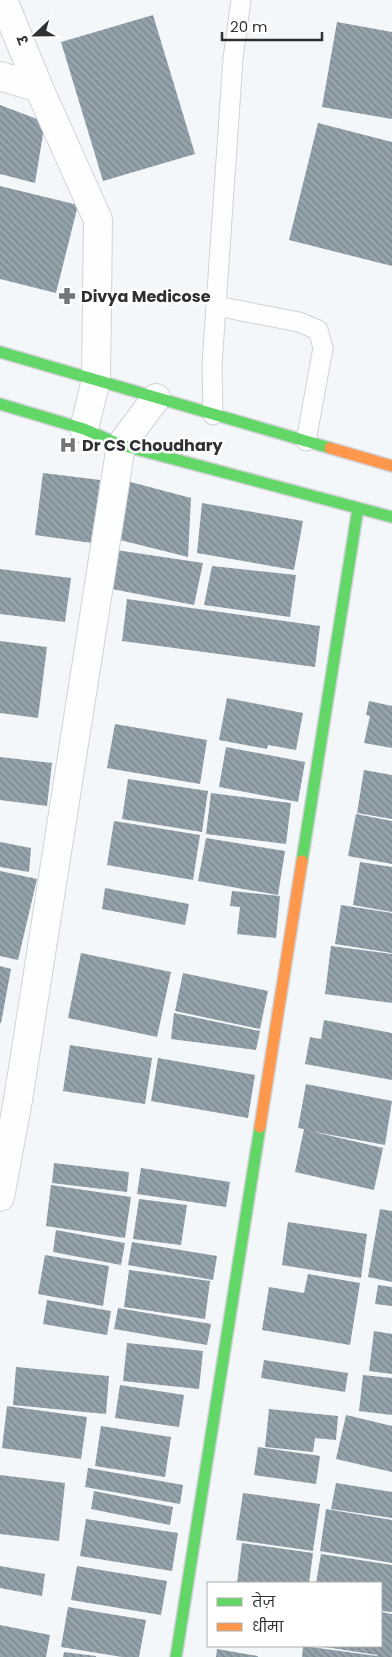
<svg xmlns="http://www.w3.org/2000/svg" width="392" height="1657" font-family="Poppins,'Noto Sans Devanagari',sans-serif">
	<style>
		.building { fill: url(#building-back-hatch) }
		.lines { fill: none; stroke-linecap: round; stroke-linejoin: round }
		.lane-casing { stroke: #d0d3d6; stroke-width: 21 }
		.street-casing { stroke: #d0d3d6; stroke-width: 30 }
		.fast-casing { stroke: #d0d3d6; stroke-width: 14 }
		.slow-casing { stroke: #d0d3d6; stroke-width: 14 }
		.lane { stroke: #fdfefe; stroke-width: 19 }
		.street { stroke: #fdfefe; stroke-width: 28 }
		.fast { stroke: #63d668; stroke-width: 11 }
		.slow { stroke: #ff974d; stroke-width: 11 }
		.labels { text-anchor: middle; stroke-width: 5; stroke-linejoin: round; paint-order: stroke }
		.poi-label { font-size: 16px; font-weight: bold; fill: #2d3134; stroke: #fff; text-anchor: start }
	</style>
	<defs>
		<pattern id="building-back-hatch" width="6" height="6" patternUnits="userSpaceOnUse" patternTransform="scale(1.25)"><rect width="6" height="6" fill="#94a2ab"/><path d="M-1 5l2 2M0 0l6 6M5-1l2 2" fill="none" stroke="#79858c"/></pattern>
	</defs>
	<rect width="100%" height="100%" fill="#f4f7fa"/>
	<path class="building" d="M 153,15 L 195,154 L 103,181 L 61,42 Z
		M 337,22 L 392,32 L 392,119 L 322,107 Z
		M 0,105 L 45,122 L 35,183 L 0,174 Z
		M 318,123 L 392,142 L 392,266 L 289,240 Z
		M 0,186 L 78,205 L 56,293 L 0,279 Z
		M 43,473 L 100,480 L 92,543 L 35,535 Z
		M 123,480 L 191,498 L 188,557 L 116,539 Z
		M 202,503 L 303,521 L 294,570 L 197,553 Z
		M 116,550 L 203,563 L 194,605 L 112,589 Z
		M 212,566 L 296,575 L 290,617 L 204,605 Z
		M 0,569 L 71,578 L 65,622 L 0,614 Z
		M 127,599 L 320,626 L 315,667 L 122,641 Z
		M 0,641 L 47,647 L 38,718 L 0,713 Z
		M 227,698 L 303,713 L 296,750 L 268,745 L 267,749 L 219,740 Z
		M 369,701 L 392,706 L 392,748 L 364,743 L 370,716 L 366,715 Z
		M 115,724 L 207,740 L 200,784 L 107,768 Z
		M 226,747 L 305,762 L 298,802 L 219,787 Z
		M 0,757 L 52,763 L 47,806 L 0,800 Z
		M 364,770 L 392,775 L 392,819 L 357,813 Z
		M 128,779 L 208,791 L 202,832 L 122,819 Z
		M 211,793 L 291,803 L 286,844 L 206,834 Z
		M 356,814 L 392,821 L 392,864 L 348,856 Z
		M 114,821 L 200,835 L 193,880 L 107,865 Z
		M 206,838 L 285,851 L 278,895 L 198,881 Z
		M 0,842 L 31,848 L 29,872 L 0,867 Z
		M 360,862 L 392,867 L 392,912 L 353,905 Z
		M 0,871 L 37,879 L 18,960 L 0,956 Z
		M 105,888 L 189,904 L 185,925 L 102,909 Z
		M 232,891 L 280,896 L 276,938 L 237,934 L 240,907 L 230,906 Z
		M 341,905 L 392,913 L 392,953 L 335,944 Z
		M 331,946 L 392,954 L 392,1003 L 325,994 Z
		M 81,953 L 171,972 L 157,1037 L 68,1018 Z
		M 0,966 L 11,969 L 1,1023 L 0,1023 Z
		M 183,973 L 268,991 L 260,1029 L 175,1011 Z
		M 174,1013 L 260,1031 L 256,1050 L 171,1039 Z
		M 324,1020 L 392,1033 L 392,1080 L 305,1064 L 310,1037 L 321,1039 Z
		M 70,1045 L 152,1058 L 145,1104 L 63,1091 Z
		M 158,1058 L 255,1075 L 248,1118 L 151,1101 Z
		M 306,1084 L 392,1101 L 385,1145 L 310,1131 L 383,1148 L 374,1190 L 295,1172 L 304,1129 L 298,1128 Z
		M 54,1163 L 129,1172 L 127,1192 L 52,1183 Z
		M 141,1168 L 230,1182 L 226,1207 L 137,1194 Z
		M 51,1185 L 131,1197 L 125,1238 L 46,1226 Z
		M 139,1199 L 187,1205 L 181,1245 L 133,1239 Z
		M 380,1209 L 392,1211 L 392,1282 L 368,1277 Z
		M 288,1222 L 367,1234 L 361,1278 L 282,1265 Z
		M 56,1230 L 125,1243 L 121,1265 L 53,1252 Z
		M 132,1242 L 217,1256 L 213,1280 L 128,1265 Z
		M 45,1255 L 109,1266 L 103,1306 L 38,1294 Z
		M 129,1270 L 210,1281 L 205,1319 L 124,1307 Z
		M 308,1274 L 360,1283 L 350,1345 L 262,1330 L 269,1287 L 304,1293 Z
		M 378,1285 L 392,1287 L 392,1306 L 375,1304 Z
		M 47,1300 L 111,1311 L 107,1335 L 43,1324 Z
		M 118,1308 L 211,1324 L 207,1345 L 114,1329 Z
		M 374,1331 L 392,1334 L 392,1374 L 369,1371 Z
		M 127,1343 L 203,1351 L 199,1389 L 123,1381 Z
		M 264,1360 L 348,1373 L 345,1392 L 261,1378 Z
		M 16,1367 L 109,1376 L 106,1414 L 13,1405 Z
		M 363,1375 L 392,1378 L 392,1415 L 359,1411 Z
		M 120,1385 L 184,1395 L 179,1427 L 115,1418 Z
		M 7,1406 L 87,1417 L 81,1459 L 2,1448 Z
		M 269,1409 L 338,1416 L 336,1440 L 315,1438 L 313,1452 L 265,1447 Z
		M 346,1415 L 392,1426 L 392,1472 L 336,1459 Z
		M 101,1426 L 171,1437 L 165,1477 L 95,1466 Z
		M 258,1447 L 320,1456 L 316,1484 L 254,1475 Z
		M 88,1468 L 183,1485 L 180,1504 L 85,1487 Z
		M 0,1475 L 65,1483 L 59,1541 L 0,1534 Z
		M 336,1483 L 392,1492 L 392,1518 L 331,1509 Z
		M 94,1491 L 173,1507 L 170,1525 L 91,1509 Z
		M 243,1493 L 320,1504 L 313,1551 L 236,1540 Z
		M 326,1509 L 392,1520 L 392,1563 L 320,1551 Z
		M 86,1519 L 178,1533 L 172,1571 L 80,1556 Z
		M 242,1543 L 313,1553 L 309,1583 L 237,1583 Z
		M 321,1554 L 392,1565 L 392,1612 L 381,1611 L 381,1583 L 316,1583 Z
		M 0,1566 L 45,1574 L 42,1596 L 0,1588 Z
		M 77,1566 L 167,1581 L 161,1615 L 71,1600 Z
		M 68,1607 L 146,1620 L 139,1657 L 122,1657 L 61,1647 Z
		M 381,1612 L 392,1614 L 392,1657 L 377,1657 L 377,1655 L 325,1647 L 381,1646 Z
		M 0,1625 L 50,1635 L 46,1657 L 0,1657 Z
		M 303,1646 L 377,1656 L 377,1657 L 302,1657 Z
		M 217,1649 L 258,1656 L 258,1657 L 216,1657 Z
		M 64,1652 L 96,1656 L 96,1657 L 63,1657 Z"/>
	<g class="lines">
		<g class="lane-casing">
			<path id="lane" d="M 216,306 L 299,322 L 318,330 L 323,348 L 306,441
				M 213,415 L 212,366 L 216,306 L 233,59 L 241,0"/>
		</g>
		<g class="street-casing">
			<path id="street" d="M 3,0 L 39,88 L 98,220 L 96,380 L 84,429
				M 0,76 L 39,88
				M 0,1197 L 18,1100 L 121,445 L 156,398"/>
		</g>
		<g class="fast-casing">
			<path id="fast" d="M 0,352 L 330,448
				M 0,404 L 84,429 L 121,445 L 392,517
				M 302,861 L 358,508
				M 176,1657 L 260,1127"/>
		</g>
		<g class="slow-casing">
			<path id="slow" d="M 330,448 L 392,466
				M 260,1127 L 302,861"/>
		</g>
		<use href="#lane" class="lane"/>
		<use href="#street" class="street"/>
		<use href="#fast" class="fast"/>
		<use href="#slow" class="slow"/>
	</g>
	<defs>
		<g id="pharmacy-bare" transform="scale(1.35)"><path d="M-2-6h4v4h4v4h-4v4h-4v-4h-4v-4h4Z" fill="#737679" stroke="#fff" stroke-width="2.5" paint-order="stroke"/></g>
		<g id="hospital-bare" transform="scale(1.35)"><path d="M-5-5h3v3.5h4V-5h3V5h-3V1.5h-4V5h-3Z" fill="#737679" stroke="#fff" stroke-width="2.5" paint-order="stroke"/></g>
	</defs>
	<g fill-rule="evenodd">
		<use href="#pharmacy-bare" x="67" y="296"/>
		<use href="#hospital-bare" x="68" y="445"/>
	</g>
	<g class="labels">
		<g class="poi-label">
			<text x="81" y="302">Divya Medicose</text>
			<text x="82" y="451">Dr CS Choudhary</text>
		</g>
	</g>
	<rect x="207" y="1582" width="175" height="65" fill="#ffffff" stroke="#abadae"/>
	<rect x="217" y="1598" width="25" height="8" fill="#63d668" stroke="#abadae"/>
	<text x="252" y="1607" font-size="15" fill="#2d3134">तेज़</text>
	<rect x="217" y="1623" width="25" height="8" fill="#ff974d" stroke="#abadae"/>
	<text x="252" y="1632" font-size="15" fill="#2d3134">धीमा</text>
	<g transform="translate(35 35) rotate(248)" stroke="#ffffff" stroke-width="4" paint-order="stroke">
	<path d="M0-4L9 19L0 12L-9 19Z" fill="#2d3134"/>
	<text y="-8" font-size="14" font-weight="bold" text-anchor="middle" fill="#2d3134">उ</text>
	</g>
	<path d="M222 32v8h100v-8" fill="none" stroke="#2d3134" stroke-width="2.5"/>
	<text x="230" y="32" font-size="15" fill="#2d3134" stroke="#ffffff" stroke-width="4" paint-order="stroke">20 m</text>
</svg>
